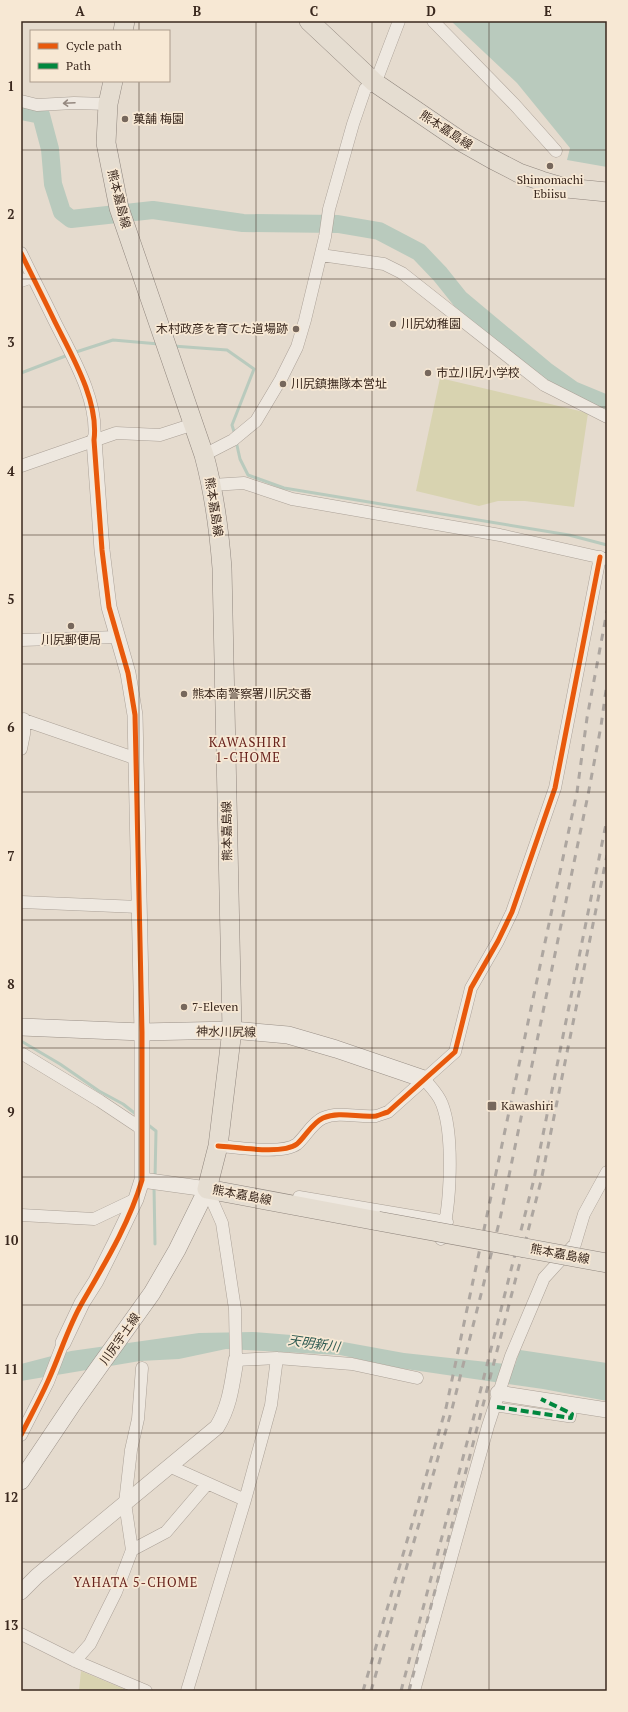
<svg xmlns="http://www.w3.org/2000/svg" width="628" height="1712" font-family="'PT Serif','Noto Sans JP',serif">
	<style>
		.green { fill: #d8d3b0 }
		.water { fill: #b9cabd }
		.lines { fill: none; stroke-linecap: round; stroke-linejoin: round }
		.stream { stroke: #b9cabd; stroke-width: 3 }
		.river { stroke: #b9cabd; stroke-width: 18 }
		.pedestrian-casing { stroke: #aba197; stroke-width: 10 }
		.minor-casing { stroke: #aba197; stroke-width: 13 }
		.tertiary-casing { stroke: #aba197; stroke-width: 16 }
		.secondary-casing { stroke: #9a9087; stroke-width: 18 }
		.primary-casing { stroke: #90867e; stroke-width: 20 }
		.pedestrian { stroke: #eee8e0; stroke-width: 9 }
		.minor { stroke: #eee8e0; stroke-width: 12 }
		.tertiary { stroke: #eee8e0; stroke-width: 15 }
		.secondary { stroke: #eee8e0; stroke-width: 17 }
		.primary { stroke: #e5ddd1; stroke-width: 19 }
		.rail { stroke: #ada6a0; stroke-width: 3; stroke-dasharray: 7 7; stroke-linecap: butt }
		.primary-bridge-casing { stroke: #90867e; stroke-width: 20; stroke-linecap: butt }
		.primary-bridge { stroke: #e5ddd1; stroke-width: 19 }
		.quiet { stroke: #00873e; stroke-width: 4; stroke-dasharray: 8 4; stroke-linecap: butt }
		.cycleway-casing { stroke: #f7e8d4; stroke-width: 8 }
		.cycleway { stroke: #e8590c; stroke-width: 5 }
		.oneway { stroke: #94887f }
		.grid { fill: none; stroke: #3a281e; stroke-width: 1; stroke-opacity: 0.55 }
		.poi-dot { fill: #76675c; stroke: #f7e8d4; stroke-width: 1.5 }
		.labels { text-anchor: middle; stroke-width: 3.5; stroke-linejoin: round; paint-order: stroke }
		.poi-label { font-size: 12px; fill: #3a281e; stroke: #f7e8d4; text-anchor: start }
		.street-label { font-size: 12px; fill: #3a281e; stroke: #f7e8d4 }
		.neighbourhood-label { font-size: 13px; letter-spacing: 1px; fill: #68221c; stroke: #f7e8d4 }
		.water-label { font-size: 13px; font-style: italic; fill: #2d5a51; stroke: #f7e8d4 }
		.neatline { fill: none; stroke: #3a281e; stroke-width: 1.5 }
		.grid-label { font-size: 13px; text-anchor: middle; font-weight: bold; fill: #3a281e }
	</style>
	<rect width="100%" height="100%" fill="#e5dbce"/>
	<path class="green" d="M 440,378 L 588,413 L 574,507 L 525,501 L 498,501 L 479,506 L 416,491 Z
		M 81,1671 L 129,1691 L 79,1691 Z"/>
	<path class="water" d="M 451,21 L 607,21 L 607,167 L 567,160 L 570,148 L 517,83 Z
		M 253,1332 L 316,1337 L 404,1353 L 515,1365 L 520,1350 L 607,1363 L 607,1401 L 543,1389 L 399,1368 L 340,1355 L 226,1349 L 179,1359 L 140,1361 L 21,1381 L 21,1364 L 71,1351 L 199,1333 Z"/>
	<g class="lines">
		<path class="stream" d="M 173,346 L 227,350 L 254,369 L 232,425 L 235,435
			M 73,353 L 113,340 L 159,344
			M 21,373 L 68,355
			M 236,441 L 240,459 L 248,475 L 284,488 L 569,535 L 607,545
			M 21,1041 L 60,1064 L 99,1091 L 123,1104 L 137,1115
			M 147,1124 L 156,1131 L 155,1178
			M 154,1186 L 155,1244"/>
		<path class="river" d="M 21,111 L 41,115 L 50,149 L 53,184 L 62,212 L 71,219 L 153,210 L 243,223 L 338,224 L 379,231 L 419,252 L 440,274 L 460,299 L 545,370 L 573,390 L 607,404"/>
		<g class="pedestrian-casing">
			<path id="pedestrian" d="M 497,1407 L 571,1418 L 572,1414 L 556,1407"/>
		</g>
		<g class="minor-casing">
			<path id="minor" d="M 433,21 L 515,105 L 556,151
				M 21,101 L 37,105 L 74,103 L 108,104
				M 21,253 C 32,276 44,299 55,322 C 72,356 99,401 94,440
				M 321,255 L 384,264 L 402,273 L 544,385 L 607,417
				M 21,281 L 32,277
				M 204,455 L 233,440 L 256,421 L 281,379 L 297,347 L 305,320 L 325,237 L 329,209 L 353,124 L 365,89 L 374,82 L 378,76 L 399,21
				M 21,466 L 116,433 L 160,435 L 194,424
				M 212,485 L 244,483 L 292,499 L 500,535 L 607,559
				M 21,640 L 118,637
				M 21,719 L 137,759
				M 21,749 L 24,734 L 24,719
				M 21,902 L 139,907
				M 21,1053 L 100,1101 L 142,1129
				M 424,1079 C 430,1086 439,1095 442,1104 C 454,1135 451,1207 441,1239
				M 218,1146 C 237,1147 282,1155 297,1144 C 306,1136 312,1123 323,1118 C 340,1111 359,1118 376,1116 C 380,1115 384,1113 388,1112 L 455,1052 L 471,988 L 498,941 L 512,912 L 555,788 L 600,557
				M 207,1189 L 222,1223 L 235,1309 L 236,1360 L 277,1358 L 352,1364 L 417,1378
				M 299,1197 L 447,1222
				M 21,1215 L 94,1219 L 136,1199
				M 21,1435 L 48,1382 L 63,1343
				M 169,1466 L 245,1500
				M 132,1550 L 166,1532 L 207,1484
				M 21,1634 L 75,1661 L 146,1691
				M 75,1661 L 90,1644 L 116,1592 L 132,1550 L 125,1503 L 131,1450 L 138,1419 L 142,1368
				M 187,1691 L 245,1500 L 271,1405 L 277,1358
				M 414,1691 L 488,1426 L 511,1356 L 544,1278 L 575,1244 L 584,1214 L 607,1172"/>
		</g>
		<g class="tertiary-casing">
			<path id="tertiary" d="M 142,1180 L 207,1189
				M 63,1343 L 82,1303 L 96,1281 L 115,1243 L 136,1199 L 142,1180 L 142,1032 L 135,715 L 128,673 L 109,607 L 102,550 L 94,440
				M 498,1393 L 607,1410
				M 21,1592 L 37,1576 L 217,1427 C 230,1406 232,1384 236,1360"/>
		</g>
		<g class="secondary-casing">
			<path id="secondary" d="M 21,1027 L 142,1032 L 232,1030 L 288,1035 L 336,1049 L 424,1079
				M 21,1481 L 74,1402 L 152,1293 L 177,1250 L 207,1189"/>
		</g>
		<g class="primary-casing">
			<path id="primary" d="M 309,21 L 374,82 L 462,142 L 492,159 L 519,173 L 542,181 L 566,188 L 607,192
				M 123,31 L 125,21
				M 113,81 L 108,104 L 106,143 L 119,208 L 204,455 C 214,492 219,529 222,568 L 232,1030 L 218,1146 L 207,1189 L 378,1221"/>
		</g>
		<use href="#pedestrian" class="pedestrian"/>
		<use href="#minor" class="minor"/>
		<use href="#tertiary" class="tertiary"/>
		<use href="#secondary" class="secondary"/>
		<use href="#primary" class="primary"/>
		<path class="rail" d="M 363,1691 L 446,1408 L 577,792 L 587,718 L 607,611
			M 371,1691 L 452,1409 L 500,1219 L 588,795 L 601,726 L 607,683
			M 401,1691 L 473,1420 L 534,1179 L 607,819
			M 409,1691 L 541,1181 L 607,855"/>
		<g class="primary-bridge-casing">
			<path id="primary-bridge" d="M 378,1221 L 607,1263"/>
		</g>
		<use href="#primary-bridge" class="primary-bridge"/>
		<path class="quiet" d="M 497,1407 L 571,1418 L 572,1414 L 541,1399"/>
		<g class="cycleway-casing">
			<path id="cycleway" d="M 21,253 C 32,276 44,299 55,322 C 72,356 99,401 94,440 L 102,550 L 109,607 L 128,673 L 135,715 L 142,1032 L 142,1180 C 129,1224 105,1263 82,1303 C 68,1327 60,1355 48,1381 C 40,1399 30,1417 21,1435
				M 218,1146 C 237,1147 282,1155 297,1144 C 306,1136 312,1123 323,1118 C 340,1111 359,1118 376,1116 C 380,1115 384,1113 388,1112 L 455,1052 L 471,988 L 498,941 L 512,912 L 555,788 L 600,557"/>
		</g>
		<use href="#cycleway" class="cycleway"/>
	</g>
	<defs><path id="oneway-shaft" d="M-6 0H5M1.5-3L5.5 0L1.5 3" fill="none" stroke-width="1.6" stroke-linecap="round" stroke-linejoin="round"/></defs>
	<use class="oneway" href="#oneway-shaft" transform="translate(69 103) rotate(177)"/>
	<path class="grid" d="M 139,21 L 139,31M 256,21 L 256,1691M 372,21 L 372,1691M 489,21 L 489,1691M 139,81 L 139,1691M 21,150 L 607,150M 21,279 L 607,279M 21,407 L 607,407M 21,535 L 607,535M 21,664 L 607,664M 21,792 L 607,792M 21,920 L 607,920M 21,1048 L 607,1048M 21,1177 L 607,1177M 21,1305 L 607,1305M 21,1433 L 607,1433M 21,1562 L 607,1562"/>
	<g class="poi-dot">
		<circle cx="125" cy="119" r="4"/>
		<circle cx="550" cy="166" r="4"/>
		<circle cx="393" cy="324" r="4"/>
		<circle cx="296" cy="329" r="4"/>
		<circle cx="428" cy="373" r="4"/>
		<circle cx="283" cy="384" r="4"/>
		<circle cx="71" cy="626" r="4"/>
		<circle cx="184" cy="694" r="4"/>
		<circle cx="184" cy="1007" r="4"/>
		<rect x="487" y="1101" width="10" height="10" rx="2"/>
	</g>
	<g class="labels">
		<g class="poi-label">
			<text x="133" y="123">菓舗 梅園</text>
			<text x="550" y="184" text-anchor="middle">Shimomachi<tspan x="550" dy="14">Ebiisu</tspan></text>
			<text x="401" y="328">川尻幼稚園</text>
			<text x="288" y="333" text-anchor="end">木村政彦を育てた道場跡</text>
			<text x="436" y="377">市立川尻小学校</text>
			<text x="291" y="388">川尻鎮撫隊本営址</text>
			<text x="71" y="644" text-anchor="middle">川尻郵便局</text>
			<text x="192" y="698">熊本南警察署川尻交番</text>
			<text x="192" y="1011">7-Eleven</text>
			<text x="501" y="1110">Kawashiri</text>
		</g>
		<g class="street-label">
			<text transform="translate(446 130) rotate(33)" y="4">熊本嘉島線</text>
			<text transform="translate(119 199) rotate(76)" y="4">熊本嘉島線</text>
			<text transform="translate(214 507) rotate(81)" y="4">熊本嘉島線</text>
			<text transform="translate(227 831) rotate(-91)" y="4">熊本嘉島線</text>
			<text transform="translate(226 1032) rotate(1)" y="4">神水川尻線</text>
			<text transform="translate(242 1195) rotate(11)" y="4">熊本嘉島線</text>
			<text transform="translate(560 1254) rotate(11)" y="4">熊本嘉島線</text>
			<text transform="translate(120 1339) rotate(-55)" y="4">川尻宇土線</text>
		</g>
		<g class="neighbourhood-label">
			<text x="248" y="747">KAWASHIRI<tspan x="248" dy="15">1-CHOME</tspan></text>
			<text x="136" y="1587">YAHATA 5-CHOME</text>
		</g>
		<g class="water-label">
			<text transform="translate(314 1343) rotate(8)" y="5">天明新川</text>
		</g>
	</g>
	<rect width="628" height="1712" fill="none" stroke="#f7e8d4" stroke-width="44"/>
	<rect x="30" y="30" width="140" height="52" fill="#f7e8d4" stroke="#ab9b8b"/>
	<rect x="38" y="43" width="20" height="6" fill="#e8590c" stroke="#ab9b8b"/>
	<text x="66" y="50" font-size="12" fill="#3a281e">Cycle path</text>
	<rect x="38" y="63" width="20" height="6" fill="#00873e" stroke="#ab9b8b"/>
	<text x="66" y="70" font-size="12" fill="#3a281e">Path</text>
	<rect x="22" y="22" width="584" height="1668" class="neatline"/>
	<g class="grid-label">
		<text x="80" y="16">A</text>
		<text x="197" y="16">B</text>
		<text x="314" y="16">C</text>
		<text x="431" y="16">D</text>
		<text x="548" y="16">E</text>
		<text x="11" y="91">1</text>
		<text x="11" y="219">2</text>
		<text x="11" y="347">3</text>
		<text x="11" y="476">4</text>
		<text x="11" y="604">5</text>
		<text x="11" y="732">6</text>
		<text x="11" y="861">7</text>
		<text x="11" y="989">8</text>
		<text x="11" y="1117">9</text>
		<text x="11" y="1245">10</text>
		<text x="11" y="1374">11</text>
		<text x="11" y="1502">12</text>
		<text x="11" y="1630">13</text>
	</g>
</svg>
